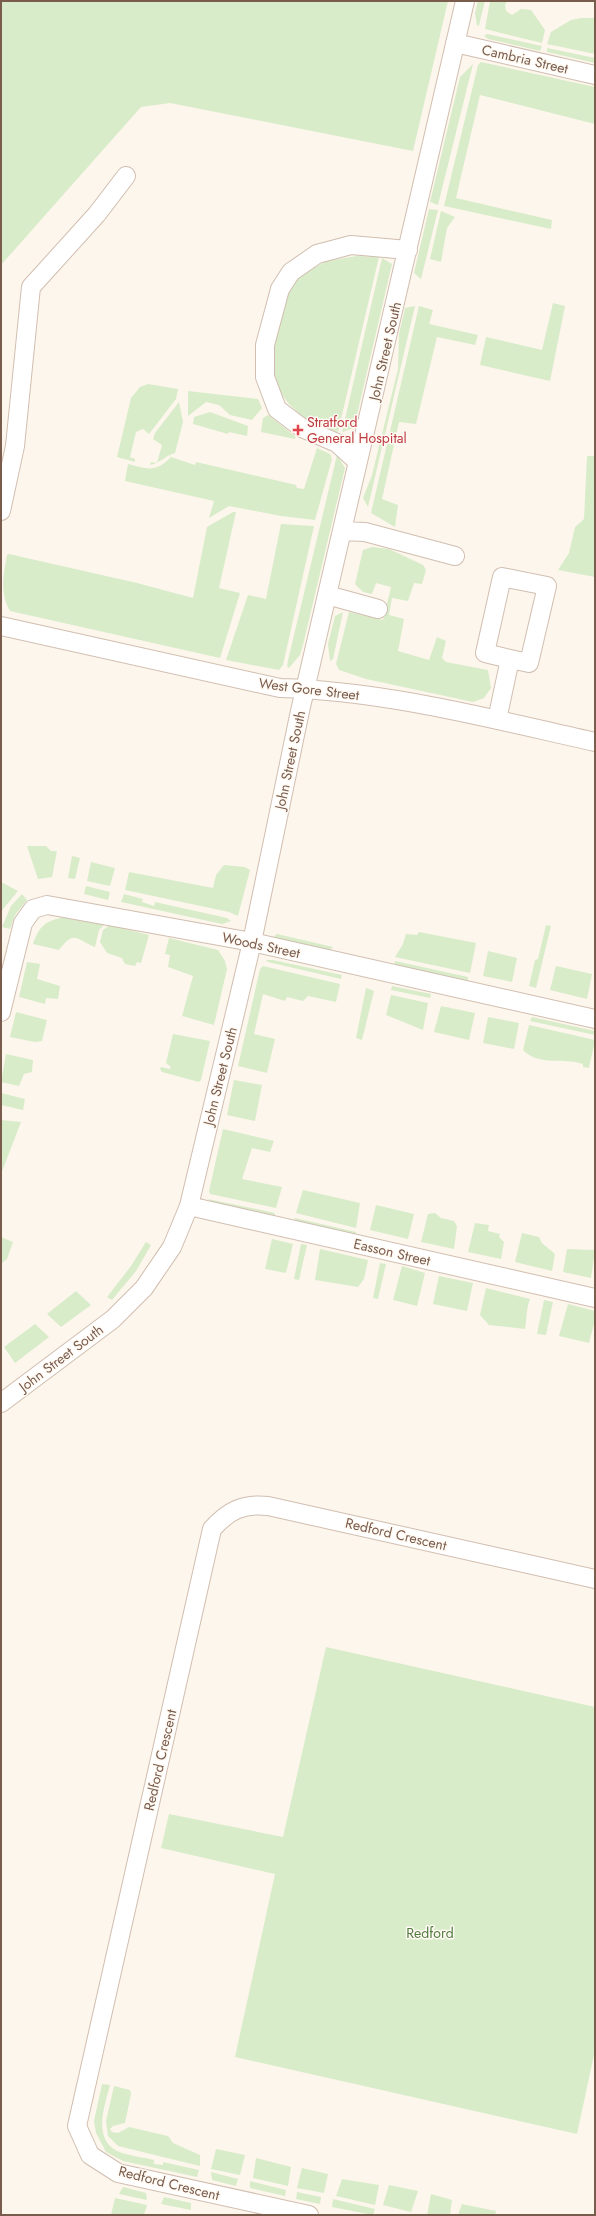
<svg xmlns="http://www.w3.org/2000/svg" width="596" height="2216" font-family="Jost,sans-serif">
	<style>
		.green { fill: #d8ecc9 }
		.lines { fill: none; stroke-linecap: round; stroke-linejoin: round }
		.minor-casing { stroke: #d1beb0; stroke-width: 20 }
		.minor { stroke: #fff; stroke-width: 18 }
		.health-dot { fill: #e0444e; stroke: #fffaf3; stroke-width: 1.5 }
		.labels { text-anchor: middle; stroke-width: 3; stroke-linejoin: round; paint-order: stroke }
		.street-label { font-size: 14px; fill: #7a5c4d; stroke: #fffaf3 }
		.health-label { font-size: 14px; fill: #be3a42; stroke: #fffaf3; text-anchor: start }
		.park-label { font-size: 14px; fill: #537a41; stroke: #fffaf3 }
	</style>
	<rect width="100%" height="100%" fill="#fdf6ec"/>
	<path class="green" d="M 1,1 L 448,1 L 413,151 L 170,103 L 141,107 L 1,265 Z
		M 478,1 L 485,1 L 479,25 L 477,26 L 475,13 Z
		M 490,1 L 507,1 L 505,5 L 506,11 L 512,15 L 521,9 L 531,10 L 545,30 L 542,43 L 485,29 Z
		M 581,18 L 595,18 L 595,54 L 547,44 L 551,32 L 571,20 Z
		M 487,34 L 542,46 L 540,51 L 488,39 L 484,36 Z
		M 547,48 L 595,58 L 595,63 L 547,52 Z
		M 481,62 L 595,87 L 595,124 L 480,95 L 456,198 L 552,220 L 551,229 L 444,206 L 478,65 Z
		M 473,64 L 438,205 L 430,202 L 460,77 Z
		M 429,209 L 438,210 L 421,279 L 414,273 Z
		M 441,211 L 455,217 L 447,228 L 441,262 L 430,259 Z
		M 357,256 L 379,257 L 338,432 L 307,421 L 288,403 L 277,388 L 269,361 L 284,294 L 299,276 L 327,261 Z
		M 382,258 L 392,264 L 354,428 L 342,432 Z
		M 553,303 L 565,306 L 550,381 L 480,365 L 486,337 L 542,350 Z
		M 415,306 L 368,507 L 363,498 L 372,475 L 398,369 L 399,334 L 405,308 Z
		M 419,306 L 433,310 L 429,324 L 478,335 L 475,345 L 437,337 L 416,424 L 399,422 L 382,499 L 398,505 L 395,527 L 371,513 Z
		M 148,384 L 178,389 L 176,399 L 149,434 L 143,429 L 136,432 L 130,457 L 135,459 L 135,462 L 117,457 L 131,398 L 140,387 Z
		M 188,391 L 258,399 L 262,408 L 252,420 L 230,415 L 219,405 L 206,402 L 188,416 Z
		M 179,402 L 183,422 L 175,453 C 165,456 160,463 150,465 L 151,462 L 157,463 L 162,445 L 153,439 L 155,433 Z
		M 210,412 L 248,426 L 247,436 L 229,432 L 228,434 L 193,424 L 194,417 Z
		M 268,415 L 296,437 L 295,439 L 261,432 L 263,418 Z
		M 317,448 L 330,454 L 332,459 L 315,520 L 281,516 L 229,506 L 209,518 L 214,501 L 125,481 L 128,464 C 148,469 155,473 171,457 L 195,465 L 196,462 L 296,485 L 297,488 L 304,489 Z
		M 337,455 L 345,468 L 303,645 L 300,655 L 289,668 L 287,666 L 289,656 Z
		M 587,456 L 595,456 L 595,577 L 558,570 L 569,553 L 575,527 L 584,519 Z
		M 233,512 L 236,512 L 219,588 L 240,593 L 220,658 L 10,611 C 0,594 3,576 7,555 L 9,554 L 137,583 L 193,598 L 207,527 Z
		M 281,524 L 314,526 L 283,665 L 279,670 L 226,660 L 248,595 L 266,599 Z
		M 372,547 L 389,549 L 423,565 L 426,570 L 422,584 L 414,583 L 408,601 L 392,598 L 389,615 L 404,619 L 398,651 L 429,660 L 437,637 L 446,641 L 442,658 L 446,662 L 488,670 L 491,688 L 484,698 L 473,702 L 366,679 L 339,670 L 336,664 L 349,612 L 383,620 L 391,587 L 376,583 L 372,594 L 363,592 L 355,584 L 363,550 Z
		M 343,612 L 333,659 L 330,661 L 328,644 L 335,616 Z
		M 27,846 L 46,846 L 51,851 L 57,851 L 52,877 L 38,879 Z
		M 72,856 L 80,858 L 75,879 L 68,878 Z
		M 91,862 L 115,868 L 110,886 L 87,881 Z
		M 224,865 L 245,867 L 250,870 L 238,916 L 229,912 L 125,890 L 129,872 L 213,888 L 216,875 Z
		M 1,882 L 18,891 L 3,909 L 1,914 Z
		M 86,886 L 110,892 L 108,900 L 84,894 Z
		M 22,894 L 27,900 L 15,915 L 10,929 L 2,927 L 11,906 Z
		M 124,894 L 143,899 L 142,902 L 154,906 L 155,902 L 227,918 L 231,921 L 222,924 L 121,902 Z
		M 65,917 L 105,924 L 99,930 L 95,947 C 76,940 75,929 59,950 L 33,944 C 40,925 45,921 65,917 Z
		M 110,925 L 149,935 L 141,963 L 137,962 L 135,966 L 125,964 L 122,958 L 107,953 L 100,942 L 103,930 Z
		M 546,925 L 551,926 L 536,988 L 529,986 L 535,960 L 538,959 Z
		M 419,932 L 476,943 L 470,973 L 395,957 L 403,944 L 406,934 L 417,935 Z
		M 277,934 L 333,947 L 329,951 L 276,938 L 274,936 Z
		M 169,938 L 218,950 L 225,961 L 227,969 L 214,1025 L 182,1016 L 193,976 L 168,967 L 170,955 L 165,954 Z
		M 488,951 L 517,958 L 512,982 L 483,976 Z
		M 266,960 L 273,960 L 342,975 L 341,979 L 268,962 Z
		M 395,961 L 468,977 L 468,981 L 394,965 Z
		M 27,962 L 40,964 L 37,979 L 60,986 L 58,999 L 46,998 L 45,1004 L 19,997 Z
		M 263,966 L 340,984 L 336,1002 L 308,996 L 303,1001 L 287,997 L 285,1001 L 263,994 L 254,1034 L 275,1039 L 267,1073 L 238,1066 L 260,969 Z
		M 556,966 L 592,974 L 587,999 L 550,990 Z
		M 392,986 L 431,994 L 430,998 L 391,990 Z
		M 366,988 L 374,991 L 362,1040 L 356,1038 Z
		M 391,995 L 428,1003 L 423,1030 L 386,1015 Z
		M 441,1006 L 475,1013 L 469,1040 L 434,1032 Z
		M 16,1012 L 47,1020 L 42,1041 L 35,1042 L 10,1037 Z
		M 488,1017 L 519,1023 L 514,1049 L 483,1043 Z
		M 532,1017 L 595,1031 L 595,1035 L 530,1021 Z
		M 529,1025 L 595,1040 L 589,1068 L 583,1067 L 583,1064 C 563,1057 540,1067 523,1050 Z
		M 173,1034 L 210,1041 L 201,1080 L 199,1082 L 162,1072 L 160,1069 L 161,1067 L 170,1069 L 171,1067 L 166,1063 Z
		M 6,1054 L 33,1060 L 32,1072 L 24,1074 L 19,1086 L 1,1082 Z
		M 234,1080 L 262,1085 L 255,1121 L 227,1115 Z
		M 1,1093 L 25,1099 L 23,1110 L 1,1105 Z
		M 1,1120 L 21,1122 L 1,1174 Z
		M 223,1129 L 274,1141 L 270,1152 L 252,1148 L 242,1179 L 282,1187 L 276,1208 L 210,1194 L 209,1191 Z
		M 303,1190 L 360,1203 L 356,1228 L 296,1213 Z
		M 208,1199 L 275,1213 L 274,1217 L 213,1204 Z
		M 376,1205 L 414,1214 L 408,1239 L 370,1230 Z
		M 435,1213 L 441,1218 L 454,1221 L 457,1226 L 454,1249 L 421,1242 L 428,1214 Z
		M 295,1218 L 356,1232 L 355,1236 L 294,1223 Z
		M 475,1223 L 489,1225 L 488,1231 L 500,1234 L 499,1237 L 504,1242 L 501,1259 L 468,1252 Z
		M 522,1233 L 539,1237 L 542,1243 L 555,1254 L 552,1271 L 515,1262 Z
		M 1,1237 L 13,1242 L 7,1259 L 1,1264 Z
		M 272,1239 L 293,1244 L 286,1273 L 265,1269 Z
		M 146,1242 L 151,1245 L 136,1271 L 112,1300 L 107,1297 L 131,1266 Z
		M 301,1244 L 307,1245 L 299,1280 L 294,1279 Z
		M 320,1249 L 368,1260 L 364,1279 L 358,1287 L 315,1280 Z
		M 567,1249 L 595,1250 L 591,1278 L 563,1272 Z
		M 380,1263 L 386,1264 L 378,1299 L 373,1298 Z
		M 402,1266 L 425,1273 L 417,1306 L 393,1300 Z
		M 439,1276 L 473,1283 L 467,1311 L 433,1304 Z
		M 486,1288 L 530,1299 C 526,1309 527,1318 525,1329 L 489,1325 L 480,1315 Z
		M 76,1291 L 91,1305 L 61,1327 L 47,1314 Z
		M 544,1300 L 553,1302 L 546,1335 L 537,1334 Z
		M 568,1304 L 595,1311 L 595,1320 L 589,1343 L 559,1336 Z
		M 35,1324 L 49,1337 L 15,1363 L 4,1347 Z
		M 326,1647 L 595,1707 L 595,2050 L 577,2134 L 235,2057 L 275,1874 L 161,1848 L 169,1814 L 283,1837 Z
		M 102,2084 L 110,2085 C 105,2105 92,2138 117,2151 C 128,2156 143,2157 154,2160 L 154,2164 L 163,2165 L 163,2162 L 199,2170 L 197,2177 L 123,2161 L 106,2152 L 96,2133 L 94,2121 Z
		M 114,2086 L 130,2090 L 131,2094 L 125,2123 L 113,2126 L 110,2129 L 112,2132 L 118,2133 L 129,2127 L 168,2136 L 173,2143 L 200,2155 L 200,2166 L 118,2146 L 108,2136 L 106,2121 Z
		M 216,2149 L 245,2155 L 240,2175 L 211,2169 Z
		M 256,2158 L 291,2167 L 288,2186 L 253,2178 Z
		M 302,2168 L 328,2174 L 324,2193 L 297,2188 Z
		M 211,2172 L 238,2179 L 236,2186 L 212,2180 Z
		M 342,2179 L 379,2185 L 375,2205 L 336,2196 Z
		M 250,2181 L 286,2190 L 285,2196 L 250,2188 Z
		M 389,2185 L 418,2191 L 411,2212 L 383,2205 Z
		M 123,2187 L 146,2193 L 147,2200 L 119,2194 Z
		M 297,2192 L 321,2197 L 320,2204 L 296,2199 Z
		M 431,2194 L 452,2200 L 450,2215 L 427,2215 Z
		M 164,2197 L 191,2203 L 191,2210 L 161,2204 Z
		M 115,2198 L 147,2205 L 144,2215 L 111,2215 Z
		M 333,2199 L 375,2209 L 373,2215 L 332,2207 Z
		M 462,2204 L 496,2211 L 495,2215 L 458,2215 Z"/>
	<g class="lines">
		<g class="minor-casing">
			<path id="minor" d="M 455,43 L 595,75
				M 358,462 L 337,443 L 302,428 L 277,409 L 265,377 L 265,345 L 280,289 L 291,272 L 317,254 L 351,245 L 408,250
				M 1,511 L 15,446 L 31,287 L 97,214 L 126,176
				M 342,531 L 365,532 L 455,556
				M 327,595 L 378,609
				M 1,626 L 280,688 C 386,691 492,719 595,742
				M 497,720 L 510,659 L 529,663 L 547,586 L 502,577 L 485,653 L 510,659
				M 1,1012 L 23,923 L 33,909 L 47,905 L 252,942 L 595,1019
				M 189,1206 L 595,1298
				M 1,1403 L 113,1319 L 144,1288 L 172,1247 L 189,1206 L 252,942 L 300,711 L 465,1
				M 309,2215 L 118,2173 L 90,2155 L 77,2126 L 212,1529 C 228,1511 243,1503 268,1506 L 595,1579"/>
		</g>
		<use href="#minor" class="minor"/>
	</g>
	<path class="health-dot" d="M296 424h4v4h4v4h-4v4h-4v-4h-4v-4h4z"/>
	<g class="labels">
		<g class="street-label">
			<text transform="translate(525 59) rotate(13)" y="5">Cambria Street</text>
			<text transform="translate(385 351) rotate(-77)" y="5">John Street South</text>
			<text transform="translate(309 689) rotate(7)" y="5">West Gore Street</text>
			<text transform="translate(290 760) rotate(-78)" y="5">John Street South</text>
			<text transform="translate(261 945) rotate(12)" y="5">Woods Street</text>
			<text transform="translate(220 1076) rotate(-76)" y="5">John Street South</text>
			<text transform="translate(392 1252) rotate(13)" y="5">Easson Street</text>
			<text transform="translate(61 1358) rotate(-37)" y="5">John Street South</text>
			<text transform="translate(396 1534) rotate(13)" y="5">Redford Crescent</text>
			<text transform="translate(160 1760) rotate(-77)" y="5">Redford Crescent</text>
			<text transform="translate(169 2183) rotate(14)" y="5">Redford Crescent</text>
		</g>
		<g class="health-label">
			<text x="307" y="427">Stratford<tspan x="307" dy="16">General Hospital</tspan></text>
		</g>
		<g class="park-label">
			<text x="430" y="1938">Redford</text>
		</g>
	</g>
	<rect width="596" height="2216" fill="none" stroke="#7a5c4d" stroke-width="4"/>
</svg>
